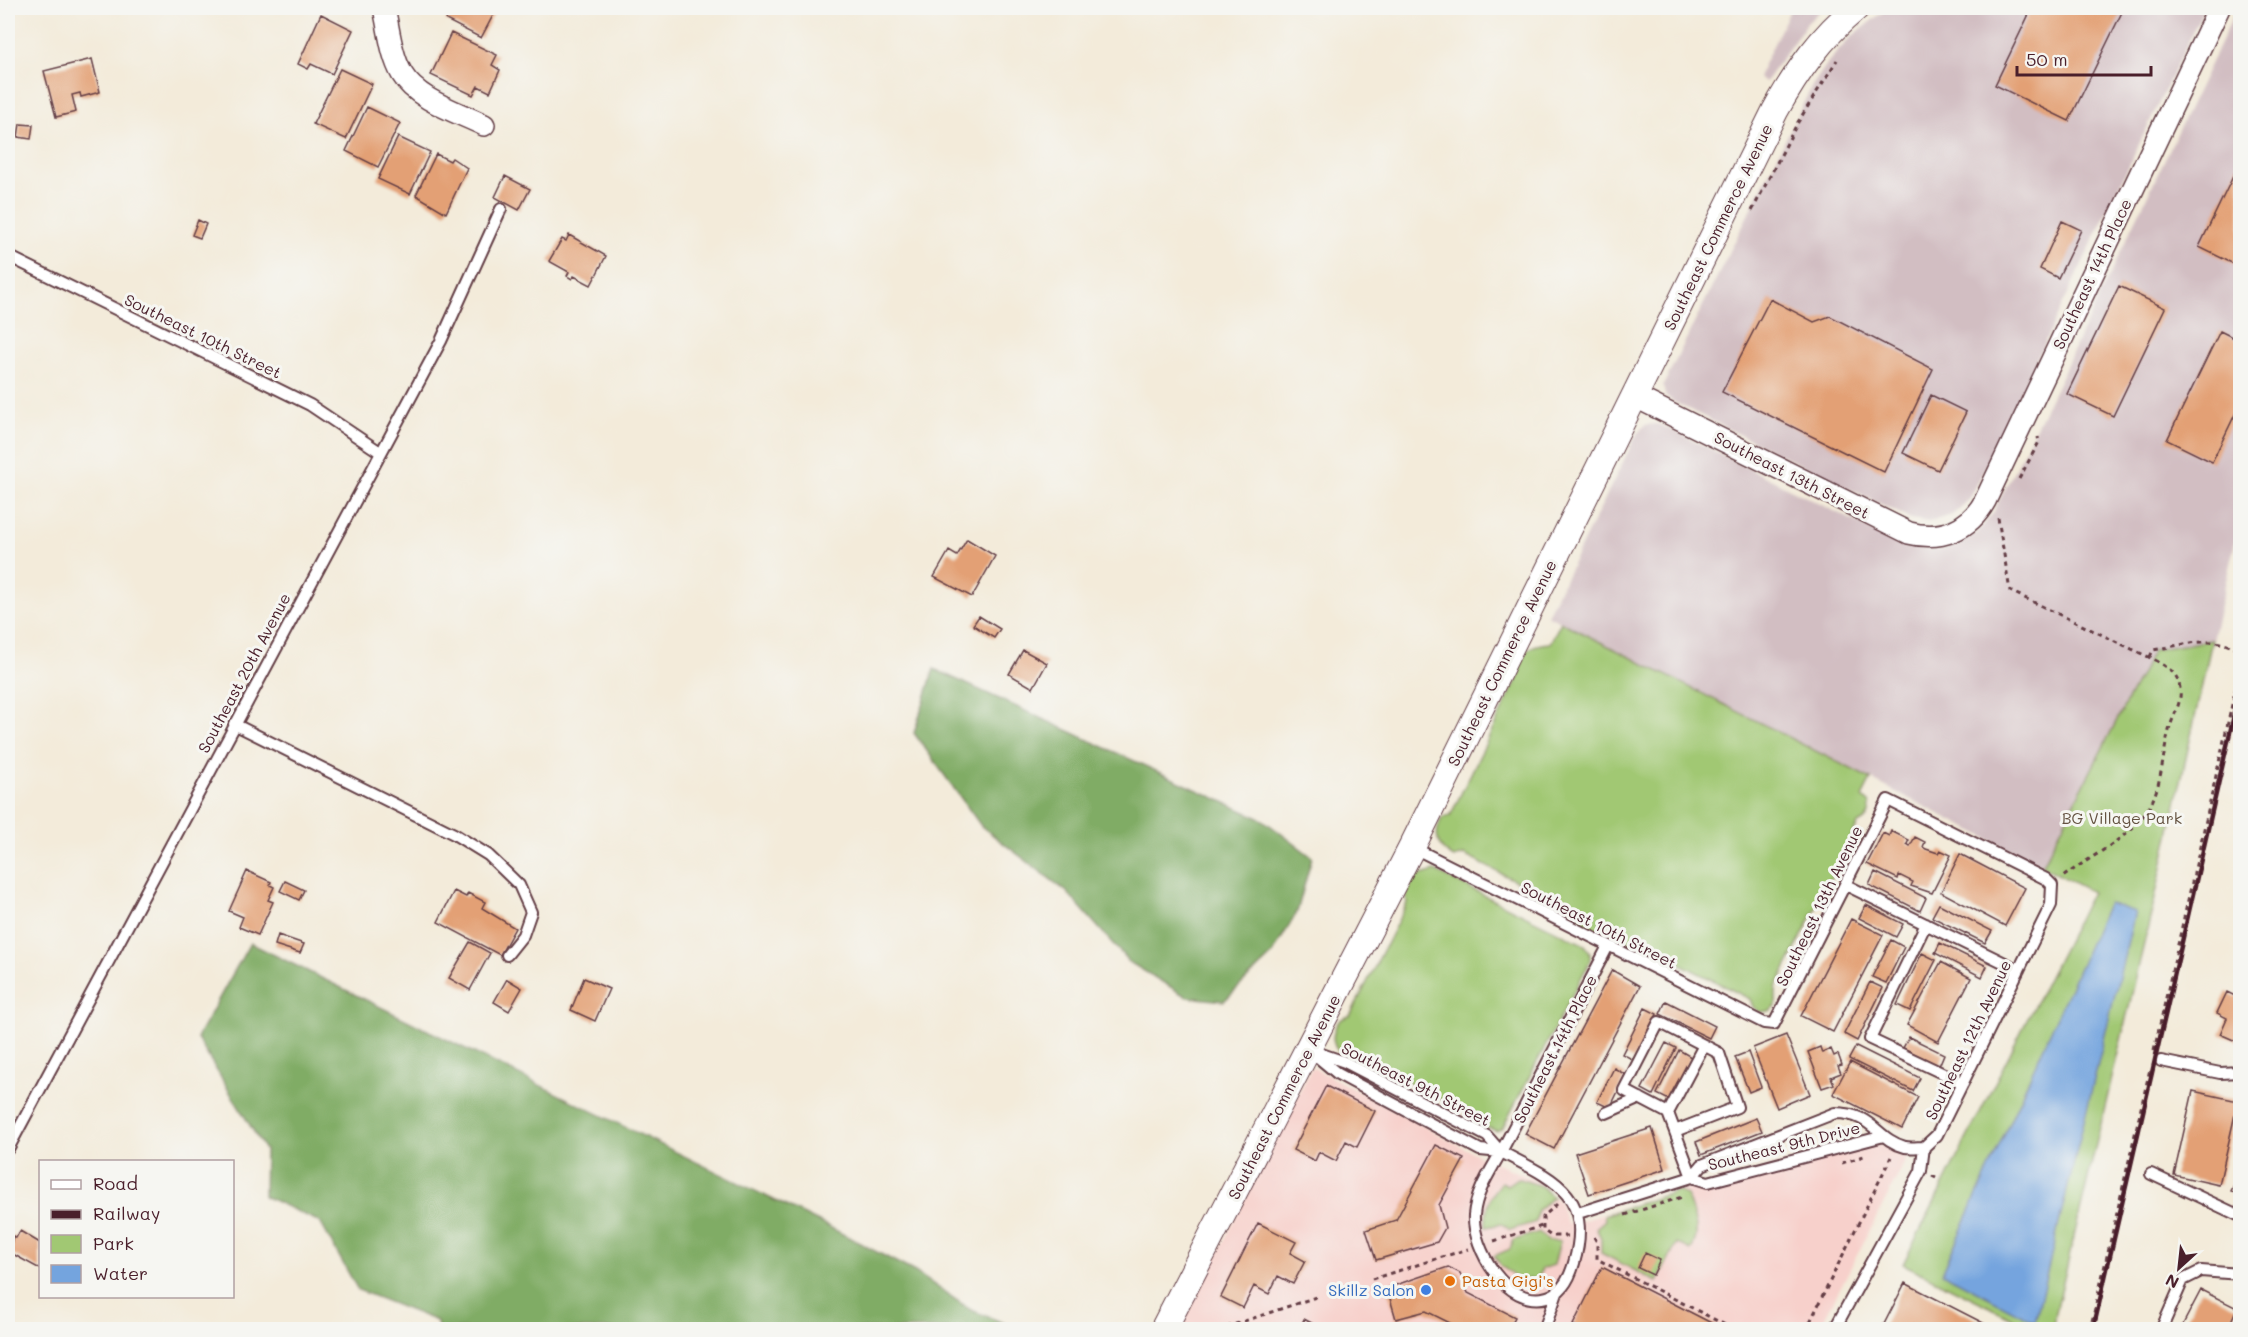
<svg xmlns="http://www.w3.org/2000/svg" width="2248" height="1337" font-family="Mali,sans-serif">
	<style>
		.built { fill: #f7d0cb }
		.industrial { fill: #d2bec2 }
		.green { fill: #a1c873; stroke: #76744f; stroke-width: 1.5 }
		.forest { fill: #80ac65; stroke: #656648; stroke-width: 1.5 }
		.water { fill: #74a4de; stroke: #5f6284; stroke-width: 1.5 }
		.building { fill: #e3a074 }
		.lines { fill: none; stroke-linecap: round; stroke-linejoin: round }
		.service-casing { stroke: #633e45; stroke-width: 14 }
		.minor-casing { stroke: #633e45; stroke-width: 24 }
		.tertiary-casing { stroke: #633e45; stroke-width: 28 }
		.path { stroke: #633e45; stroke-width: 3; stroke-dasharray: 4.5 4.5; stroke-linecap: butt }
		.service { stroke: #fff; stroke-width: 10 }
		.minor { stroke: #fff; stroke-width: 21 }
		.tertiary { stroke: #fff; stroke-width: 26 }
		.rail { stroke: #4a1f2b; stroke-width: 4.5 }
		.food-dot { fill: #e8710a; stroke: #f6f6f2; stroke-width: 2 }
		.shop-dot { fill: #3f7fe0; stroke: #f6f6f2; stroke-width: 2 }
		.labels { text-anchor: middle; stroke-width: 6; stroke-linejoin: round; paint-order: stroke }
		.street-label { font-size: 16px; fill: #4a1f2b; stroke: #f6f6f2 }
		.park-label { font-size: 16px; fill: #645241; stroke: #f6f6f2 }
		.food-label { font-size: 16px; fill: #c56008; stroke: #f6f6f2; text-anchor: start }
		.shop-label { font-size: 16px; fill: #366cbe; stroke: #f6f6f2; text-anchor: end }
	</style>
	<rect width="100%" height="100%" fill="#f6f6f2"/>
	<filter id="ink" filterUnits="userSpaceOnUse"><feTurbulence type="fractalNoise" baseFrequency=".0167" numOctaves="2"/><feDisplacementMap in="SourceGraphic" scale="12" xChannelSelector="R" yChannelSelector="G"/><feConvolveMatrix kernelMatrix="1 2 1 2 8 2 1 2 1" color-interpolation-filters="sRGB"/></filter>
	<filter id="wash" filterUnits="userSpaceOnUse"><feTurbulence type="fractalNoise" baseFrequency=".008" numOctaves="4" result="noise"/><feDisplacementMap in="SourceGraphic" scale="24" xChannelSelector="R" yChannelSelector="G"/><feGaussianBlur stdDeviation="1.35" result="paint"/><feColorMatrix in="noise" values="0 0 0 0 0 0 0 0 0 0 0 0 0 0 0 0 0 1.4 0 .05"/><feComposite in="paint" operator="in"/></filter>
	<g filter="url(#wash)">
		<rect width="100%" height="100%" fill="#f3ebda"/>
		<path class="built" d="M 1312,1067 L 1478,1155 L 1539,1182 L 1559,1202 L 1568,1225 L 1678,1191 L 1876,1142 L 1907,1158 L 1819,1329 L 1179,1330 Z"/>
		<path class="industrial" d="M 1791,8 L 1823,8 L 1807,23 L 1765,82 L 1758,77 Z
			M 1888,8 L 2204,8 L 1970,499 L 1952,515 L 1929,522 L 1911,519 L 1674,402 L 1665,395 L 1663,386 L 1812,86 L 1829,61 L 1851,37 Z
			M 2237,8 L 2240,8 L 2240,521 L 2212,640 L 2153,651 L 2042,866 L 1547,615 L 1637,434 L 1645,425 L 1657,424 L 1670,429 L 1906,547 L 1940,550 L 1956,546 L 1977,533 L 1993,513 L 2057,385 Z"/>
		<path class="green" d="M 1561,622 L 1871,779 L 1862,797 L 1870,804 C 1870,815 1868,819 1858,824 L 1776,988 L 1776,1006 L 1769,1011 L 1760,1012 L 1753,1007 L 1750,999 L 1653,950 L 1645,953 L 1628,945 L 1626,936 L 1608,927 L 1597,930 L 1581,922 L 1578,912 L 1464,855 L 1454,858 C 1437,849 1433,835 1442,818 L 1450,816 L 1520,674 C 1516,652 1531,644 1550,643 Z
			M 2212,640 L 2158,885 L 2052,1329 L 2034,1329 L 1903,1264 L 2092,892 L 2042,866 L 2153,650 Z
			M 1435,871 L 1585,945 L 1590,952 L 1590,961 L 1503,1127 L 1497,1131 L 1480,1125 L 1477,1118 L 1380,1067 L 1374,1071 C 1357,1062 1328,1056 1334,1032 C 1336,1022 1341,1018 1350,1016 L 1407,903 C 1404,892 1408,886 1414,877 Z
			M 1517,1178 L 1541,1186 L 1553,1197 L 1538,1210 L 1536,1222 L 1510,1230 L 1502,1224 L 1486,1227 C 1485,1211 1489,1193 1502,1182 L 1507,1185 Z
			M 1678,1191 L 1687,1196 C 1693,1216 1702,1230 1691,1250 L 1677,1243 L 1657,1282 L 1601,1253 L 1601,1238 L 1596,1228 L 1605,1220 L 1604,1215 Z
			M 1539,1232 L 1548,1241 L 1560,1241 L 1554,1265 L 1542,1269 L 1537,1280 L 1529,1278 L 1526,1284 L 1501,1266 L 1494,1256 L 1510,1249 L 1514,1240 Z"/>
		<path class="forest" d="M 934,669 L 1263,820 L 1312,857 L 1297,912 L 1272,955 L 1224,1001 L 1187,997 L 1129,962 L 1067,892 L 981,826 L 914,733 Z
			M 250,943 L 833,1229 L 915,1272 L 971,1310 L 1019,1329 L 438,1329 L 437,1321 L 358,1290 L 320,1222 L 264,1196 L 265,1150 L 197,1038 Z"/>
		<path class="water" d="M 2108,903 L 2135,912 L 2035,1322 L 1942,1273 Z"/>
		<g id="blocks">
			<path class="building" d="M 452,8 L 497,8 L 481,38 L 446,20 Z
				M 2032,8 L 2124,8 L 2069,121 L 1995,85 Z
				M 321,14 L 353,30 L 332,74 L 311,64 L 308,69 L 298,64 Z
				M 451,33 L 497,55 L 492,65 L 500,70 L 490,92 L 478,86 L 473,95 L 431,75 Z
				M 92,59 L 100,92 L 81,97 L 80,93 L 72,95 L 76,112 L 56,117 L 44,71 Z
				M 340,69 L 372,84 L 346,139 L 313,124 Z
				M 367,107 L 400,123 L 378,167 L 346,151 Z
				M 20,124 L 33,125 L 31,139 L 18,137 Z
				M 398,137 L 430,152 L 410,194 L 378,179 Z
				M 436,154 L 450,161 L 452,158 L 467,168 L 446,213 L 416,195 Z
				M 2240,162 L 2240,267 L 2199,247 Z
				M 505,176 L 530,189 L 519,210 L 495,197 Z
				M 198,220 L 206,224 L 200,238 L 192,235 Z
				M 2062,221 L 2081,230 L 2058,278 L 2040,269 Z
				M 569,235 L 606,256 L 591,285 L 574,276 L 572,279 L 567,276 L 569,272 L 549,261 L 562,239 L 566,241 Z
				M 2119,286 L 2165,308 L 2113,416 L 2067,394 Z
				M 1770,299 L 1814,322 L 1830,316 L 1933,369 L 1884,472 L 1722,392 Z
				M 2220,331 L 2240,341 L 2240,404 L 2212,462 L 2167,440 Z
				M 1931,395 L 1966,412 L 1938,470 L 1903,453 Z
				M 967,539 L 995,556 L 972,597 L 934,577 L 949,551 L 957,556 Z
				M 979,616 L 1000,629 L 994,638 L 973,625 Z
				M 1023,650 L 1047,663 L 1033,688 L 1009,674 Z
				M 1891,831 L 1909,840 L 1907,844 L 1910,846 L 1915,837 L 1925,842 L 1923,847 L 1926,849 L 1938,853 L 1940,850 L 1951,855 L 1932,893 L 1911,886 L 1913,882 L 1899,875 L 1898,879 L 1867,864 L 1883,833 L 1889,836 Z
				M 1960,854 L 2025,888 L 2005,926 L 1941,892 Z
				M 247,871 L 271,882 L 270,885 L 274,887 L 268,900 L 273,902 L 258,935 L 239,927 L 243,917 L 229,911 Z
				M 1875,872 L 1926,898 L 1920,911 L 1869,885 Z
				M 285,881 L 304,890 L 299,900 L 280,891 Z
				M 454,891 L 466,897 L 468,893 L 485,902 L 482,908 L 515,928 L 500,955 L 438,922 Z
				M 1939,904 L 1992,931 L 1985,943 L 1932,917 Z
				M 1866,905 L 1903,924 L 1896,937 L 1859,918 Z
				M 1851,919 L 1883,935 L 1833,1032 L 1801,1016 Z
				M 278,935 L 304,944 L 300,953 L 275,945 Z
				M 1891,940 L 1904,947 L 1886,983 L 1872,977 Z
				M 470,942 L 490,953 L 470,990 L 449,978 Z
				M 1940,943 L 1987,966 L 1982,977 L 1935,953 Z
				M 1922,953 L 1936,960 L 1910,1011 L 1897,1005 Z
				M 1941,962 L 1971,978 L 1938,1042 L 1907,1025 Z
				M 1612,970 L 1640,986 L 1554,1149 L 1525,1134 Z
				M 584,978 L 609,989 L 595,1021 L 571,1010 Z
				M 507,979 L 522,988 L 509,1011 L 494,1002 Z
				M 1870,982 L 1883,988 L 1857,1041 L 1844,1034 Z
				M 2240,989 L 2240,1038 L 2238,1042 L 2220,1034 L 2227,1018 L 2217,1013 L 2227,992 L 2237,997 Z
				M 1666,1001 L 1715,1026 L 1709,1038 L 1660,1014 Z
				M 1645,1008 L 1657,1014 L 1634,1060 L 1622,1054 Z
				M 1786,1035 L 1810,1094 L 1777,1108 L 1753,1048 Z
				M 1909,1037 L 1944,1054 L 1939,1066 L 1903,1048 Z
				M 1666,1043 L 1676,1048 L 1653,1095 L 1642,1089 Z
				M 1856,1046 L 1920,1078 L 1913,1091 L 1849,1059 Z
				M 1820,1047 L 1822,1053 L 1831,1049 L 1834,1056 L 1838,1054 L 1842,1065 L 1838,1066 L 1841,1073 L 1831,1077 L 1834,1084 L 1822,1088 L 1808,1052 Z
				M 1679,1050 L 1691,1057 L 1669,1100 L 1657,1094 Z
				M 1748,1052 L 1761,1087 L 1749,1092 L 1735,1057 Z
				M 1850,1062 L 1918,1097 L 1902,1129 L 1833,1094 Z
				M 1614,1068 L 1626,1075 L 1610,1108 L 1597,1102 Z
				M 1326,1086 L 1375,1111 L 1357,1147 L 1346,1141 L 1336,1161 L 1319,1152 L 1315,1161 L 1293,1150 Z
				M 2193,1091 L 2238,1101 L 2219,1185 L 2174,1175 Z
				M 1756,1118 L 1762,1131 L 1701,1155 L 1696,1142 Z
				M 1652,1128 L 1665,1169 L 1589,1194 L 1575,1153 Z
				M 1436,1145 L 1464,1159 L 1439,1205 L 1445,1228 L 1437,1242 L 1376,1260 L 1366,1230 L 1396,1220 Z
				M 2240,1173 L 2240,1195 L 2231,1191 Z
				M 1258,1223 L 1296,1242 L 1290,1253 L 1305,1261 L 1293,1284 L 1278,1276 L 1269,1294 L 1254,1286 L 1243,1308 L 1221,1297 Z
				M 20,1231 L 40,1243 L 40,1269 L 9,1252 L 13,1236 L 16,1238 Z
				M 1645,1253 L 1660,1260 L 1653,1275 L 1638,1268 Z
				M 1448,1267 L 1460,1273 L 1468,1293 L 1515,1317 L 1508,1330 L 1464,1330 L 1426,1311 L 1396,1319 L 1387,1288 Z
				M 1602,1267 L 1647,1290 L 1725,1330 L 1582,1330 L 1573,1325 Z
				M 1905,1283 L 1997,1330 L 1881,1330 Z
				M 2201,1290 L 2237,1308 L 2227,1330 L 2180,1330 Z
				M 1304,1319 L 1325,1330 L 1299,1330 Z
				M 1277,1323 L 1291,1330 L 1274,1330 Z"/>
		</g>
	</g>
	<g filter="url(#ink)">
		<use href="#blocks" fill-opacity="0" stroke="#633e45" stroke-width="1.5"/>
		<g class="lines">
			<g class="service-casing">
				<path id="service" d="M 8,256 L 310,405 L 380,452
					M 234,724 L 454,834 L 488,855 L 519,885 L 531,912 L 523,935 L 507,955
					M 1412,847 L 1764,1023 L 1774,1024 L 1888,800 L 2046,879 L 2052,885 L 2051,905 L 1937,1135 L 1924,1147 L 1921,1171 L 1834,1330
					M 1846,885 L 2019,970
					M 1926,924 L 1870,1039 L 1963,1083
					M 1308,1049 L 1338,1074 L 1480,1150 L 1501,1152
					M 1316,1052 L 1345,1062 L 1487,1136 L 1501,1152
					M 2161,1061 L 2220,1073 L 2240,1072
					M 1606,1113 L 1640,1098
					M 1668,1113 L 1624,1090 L 1659,1022 L 1719,1053 L 1737,1107 L 1675,1131
					M 8,1149 L 441,341 L 501,209
					M 1501,1152 C 1553,1179 1594,1194 1574,1263 C 1570,1277 1562,1293 1547,1297 C 1507,1309 1472,1248 1474,1215 C 1476,1192 1490,1172 1501,1152 Z
					M 1501,1152 L 1608,946
					M 2151,1174 L 2240,1216
					M 1692,1177 L 1708,1182 L 1884,1136
					M 1692,1177 L 1668,1113 L 1704,1045
					M 1578,1213 L 1692,1177 L 1702,1165 L 1835,1113 C 1873,1113 1876,1139 1905,1147 C 1911,1148 1918,1147 1924,1147
					M 1544,1330 L 1557,1293
					M 2161,1330 L 2183,1280 L 2201,1271 L 2240,1274"/>
			</g>
			<g class="minor-casing">
				<path id="minor" d="M 384,8 C 389,29 391,55 402,74 C 417,100 458,112 484,125
					M 1634,396 L 1909,533 C 1941,541 1969,530 1985,501 L 2219,8"/>
			</g>
			<g class="tertiary-casing">
				<path id="tertiary" d="M 1163,1330 L 1412,847 L 1775,111 C 1797,71 1821,37 1856,8"/>
			</g>
			<path class="path" d="M 1752,211 L 1798,122 L 1837,60
				M 2019,479 L 2039,442 L 2038,437
				M 1998,518 L 2010,591 L 2157,661 C 2168,668 2178,673 2180,688 C 2182,703 2174,713 2170,727 C 2161,757 2163,794 2141,819 C 2120,843 2088,858 2063,877
				M 2150,657 L 2153,650 C 2183,645 2213,634 2240,651
				M 2154,1051 L 2240,669
				M 1842,1163 L 1864,1156
				M 1932,1176 L 1940,1180
				M 1557,1204 L 1543,1217 L 1543,1230 L 1551,1236 L 1567,1236
				M 1625,1215 L 1682,1197
				M 1594,1237 L 1597,1242 L 1597,1259 L 1735,1330
				M 1494,1241 L 1542,1226
				M 1372,1279 L 1468,1249
				M 1218,1330 L 1319,1296
				M 1806,1330 L 1891,1157
				M 2090,1330 L 2150,1069"/>
			<use href="#service" class="service"/>
			<use href="#minor" class="minor"/>
			<use href="#tertiary" class="tertiary"/>
			<path class="rail" d="M 2093,1330 L 2240,689"/>
		</g>
	</g>
	<circle class="food-dot" cx="1450" cy="1281" r="6"/>
	<circle class="shop-dot" cx="1426" cy="1290" r="6"/>
	<g class="labels">
		<g class="street-label">
			<text transform="translate(1718 227) rotate(-64)" y="6">Southeast Commerce Avenue</text>
			<text transform="translate(2092 274) rotate(-65)" y="6">Southeast 14th Place</text>
			<text transform="translate(203 336) rotate(26)" y="6">Southeast 10th Street</text>
			<text transform="translate(1792 475) rotate(27)" y="6">Southeast 13th Street</text>
			<text transform="translate(1502 663) rotate(-64)" y="6">Southeast Commerce Avenue</text>
			<text transform="translate(244 673) rotate(-62)" y="6">Southeast 20th Avenue</text>
			<text transform="translate(1819 906) rotate(-64)" y="6">Southeast 13th Avenue</text>
			<text transform="translate(1599 925) rotate(27)" y="6">Southeast 10th Street</text>
			<text transform="translate(1968 1040) rotate(-64)" y="6">Southeast 12th Avenue</text>
			<text transform="translate(1555 1049) rotate(-63)" y="6">Southeast 14th Place</text>
			<text transform="translate(1416 1084) rotate(27)" y="6">Southeast 9th Street</text>
			<text transform="translate(1284 1097) rotate(-63)" y="6">Southeast Commerce Avenue</text>
			<text transform="translate(1784 1146) rotate(-14)" y="6">Southeast 9th Drive</text>
		</g>
		<g class="park-label">
			<text x="2122" y="824">BG Village Park</text>
		</g>
		<g class="food-label">
			<text x="1462" y="1287">Pasta Gigi's</text>
		</g>
		<g class="shop-label">
			<text x="1414" y="1296">Skillz Salon</text>
		</g>
	</g>
	<rect width="2248" height="1337" fill="none" stroke="#f6f6f2" stroke-width="30"/>
	<rect x="39" y="1160" width="195" height="138" fill="#f6f6f2" stroke="#b1a0a2" stroke-width="1.5"/>
	<rect x="51" y="1180" width="30" height="9" fill="#ffffff" stroke="#b1a0a2" stroke-width="1.5"/>
	<text x="93" y="1190" font-size="18" fill="#4a1f2b">Road</text>
	<rect x="51" y="1210" width="30" height="9" fill="#4a1f2b" stroke="#b1a0a2" stroke-width="1.5"/>
	<text x="93" y="1220" font-size="18" fill="#4a1f2b">Railway</text>
	<rect x="51" y="1235" width="30" height="18" fill="#a1c873" stroke="#b1a0a2" stroke-width="1.5"/>
	<text x="93" y="1250" font-size="18" fill="#4a1f2b">Park</text>
	<rect x="51" y="1265" width="30" height="18" fill="#74a4de" stroke="#b1a0a2" stroke-width="1.5"/>
	<text x="93" y="1280" font-size="18" fill="#4a1f2b">Water</text>
	<g transform="translate(2179 1268) rotate(207)" stroke="#f6f6f2" stroke-width="4.5" paint-order="stroke">
	<path d="M0-4.5L10 22L0 15L-10 22Z" fill="#4a1f2b"/>
	<text y="-9" font-size="16" font-weight="bold" text-anchor="middle" fill="#4a1f2b">N</text>
	</g>
	<path d="M2017 66v9h134v-9" fill="none" stroke="#4a1f2b" stroke-width="3"/>
	<text x="2026" y="66" font-size="18" fill="#4a1f2b" stroke="#f6f6f2" stroke-width="4.5" paint-order="stroke">50 m</text>
</svg>
